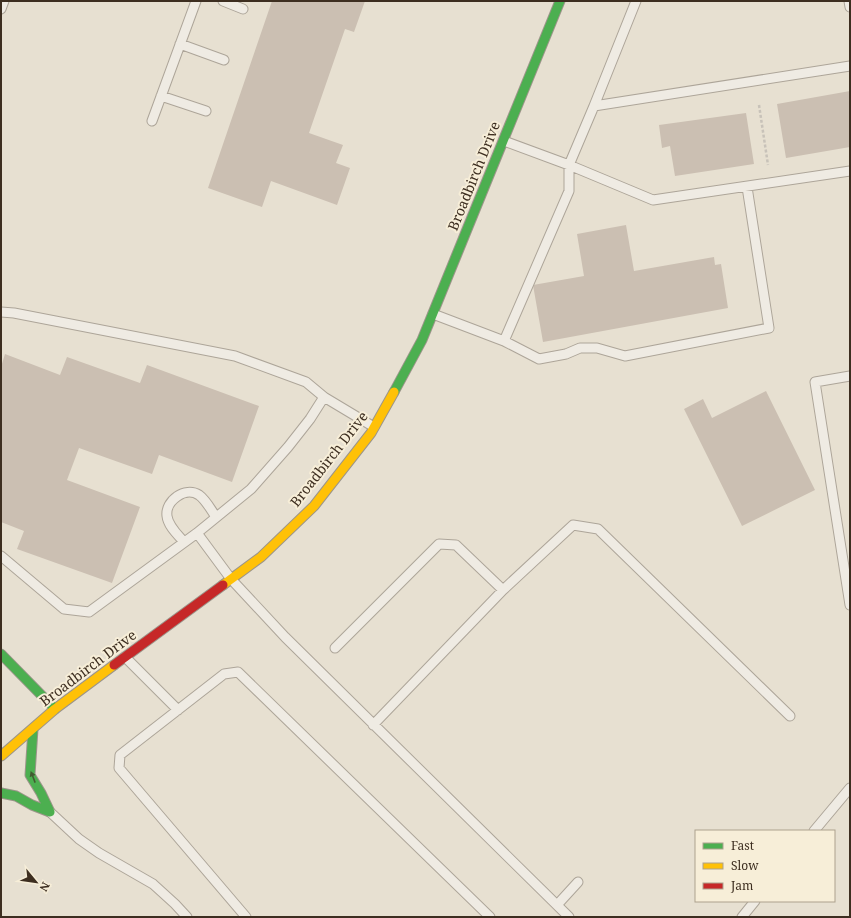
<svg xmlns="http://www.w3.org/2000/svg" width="851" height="918" font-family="'Noto Serif',serif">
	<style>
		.building { fill: #cbbfb2 }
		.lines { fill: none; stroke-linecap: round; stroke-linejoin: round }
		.lane-casing { stroke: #ada599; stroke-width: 11 }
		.fast-casing { stroke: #9c958a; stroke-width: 11 }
		.slow-casing { stroke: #9c958a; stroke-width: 11 }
		.jam-casing { stroke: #9c958a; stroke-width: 11 }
		.path { stroke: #c8c2b9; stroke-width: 2.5; stroke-dasharray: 3 2; stroke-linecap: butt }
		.lane { stroke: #efebe3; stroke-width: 9 }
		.fast { stroke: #4caf50; stroke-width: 9 }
		.slow { stroke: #ffc107; stroke-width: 9 }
		.jam { stroke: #c62828; stroke-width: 9 }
		.oneway { fill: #425b31 }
		.labels { text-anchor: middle; stroke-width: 4; stroke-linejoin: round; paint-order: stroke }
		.street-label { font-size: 14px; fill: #3d2e20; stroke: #f7eed8 }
	</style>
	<rect width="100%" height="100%" fill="#e7e0d1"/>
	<path class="building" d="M 272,1 L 365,1 L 354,32 L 345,29 L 309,133 L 343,145 L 336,163 L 350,168 L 337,205 L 271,181 L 262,207 L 208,188 Z
		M 850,91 L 850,147 L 786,158 L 777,104 Z
		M 746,113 L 754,164 L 675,176 L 670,146 L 662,148 L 659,125 Z
		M 626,225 L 634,271 L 714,257 L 715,265 L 721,264 L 728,308 L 543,342 L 533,285 L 584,276 L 577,234 Z
		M 5,354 L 60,375 L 67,357 L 140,383 L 147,365 L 259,406 L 232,482 L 159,455 L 152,474 L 79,448 L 67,480 L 140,507 L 112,583 L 17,549 L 24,531 L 1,522 L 1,367 Z
		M 766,391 L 815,490 L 742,526 L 684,409 L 703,399 L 712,418 Z"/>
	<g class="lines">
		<g class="lane-casing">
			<path id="lane" d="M 223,1 L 243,9
				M 849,1 L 850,7
				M 1,9 L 4,1
				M 180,44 L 224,60
				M 161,96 L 206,111
				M 594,106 L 636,1
				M 152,121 L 196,1
				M 504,141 L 569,165 L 594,106 L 850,66
				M 1,312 L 14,313 L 235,356 L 306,382 L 324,397
				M 433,314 L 504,341 L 569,191 L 569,165 L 653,200 L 850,171
				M 504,341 L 539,359 L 566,354 L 580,348 L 597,348 L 625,356 L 769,328 L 747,187
				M 850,376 L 815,382 L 850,605
				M 374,427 L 324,397 L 310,419 L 288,447 L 251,489 L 197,533 L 231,579 L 285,637 L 569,917
				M 184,542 C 178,535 168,526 167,516 C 165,501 185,486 199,495 C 206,500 211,510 216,517
				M 1,556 L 64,609 L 89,612 L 197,533
				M 335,648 L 439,544 L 456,545 L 503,590 L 573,525 L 598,529 L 790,716
				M 125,657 L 178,710
				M 373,725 L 503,590
				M 50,812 L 79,839 L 99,853 L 153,884 L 175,904 L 187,917
				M 814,831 L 850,788
				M 557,905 L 578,882
				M 246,917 L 119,768 L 120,755 L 224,674 L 238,672 L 490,917
				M 742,917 L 755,901"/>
		</g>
		<g class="fast-casing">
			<path id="fast" d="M 394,392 L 422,340 L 560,1
				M 1,654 L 55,709
				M 33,729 L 30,775 L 41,793 L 50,812
				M 1,793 L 16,796 L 32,805 L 50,812"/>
		</g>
		<g class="slow-casing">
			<path id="slow" d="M 223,585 L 261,557 L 314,506 L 371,433 L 394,392
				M 1,756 L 55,709 L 114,665"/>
		</g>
		<g class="jam-casing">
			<path id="jam" d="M 114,665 L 223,585"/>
		</g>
		<path class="path" d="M 759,105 L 768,165"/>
		<use href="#lane" class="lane"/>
		<use href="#fast" class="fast"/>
		<use href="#slow" class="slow"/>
		<use href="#jam" class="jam"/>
	</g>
	<defs><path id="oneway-solid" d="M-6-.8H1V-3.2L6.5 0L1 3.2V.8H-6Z"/></defs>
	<use class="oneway" href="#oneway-solid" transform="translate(33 777) rotate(-111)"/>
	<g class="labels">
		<g class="street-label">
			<text transform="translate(474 176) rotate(-68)" y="5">Broadbirch Drive</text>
			<text transform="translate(329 459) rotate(-52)" y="5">Broadbirch Drive</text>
			<text transform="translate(88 668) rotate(-37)" y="5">Broadbirch Drive</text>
		</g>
	</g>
	<rect width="851" height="918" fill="none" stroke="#3d2e20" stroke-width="4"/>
	<rect x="695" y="830" width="140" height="72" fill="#f7eed8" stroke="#ada18e"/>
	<rect x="703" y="843" width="20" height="6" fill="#4caf50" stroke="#ada18e"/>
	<text x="731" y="850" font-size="12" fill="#3d2e20">Fast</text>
	<rect x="703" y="863" width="20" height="6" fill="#ffc107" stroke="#ada18e"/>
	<text x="731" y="870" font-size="12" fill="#3d2e20">Slow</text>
	<rect x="703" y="883" width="20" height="6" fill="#c62828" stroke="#ada18e"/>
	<text x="731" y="890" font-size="12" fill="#3d2e20">Jam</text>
	<g transform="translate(36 882) rotate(119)" stroke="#f7eed8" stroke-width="3" paint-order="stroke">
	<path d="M0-3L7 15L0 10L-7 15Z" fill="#3d2e20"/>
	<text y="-6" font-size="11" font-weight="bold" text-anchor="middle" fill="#3d2e20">N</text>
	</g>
</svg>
